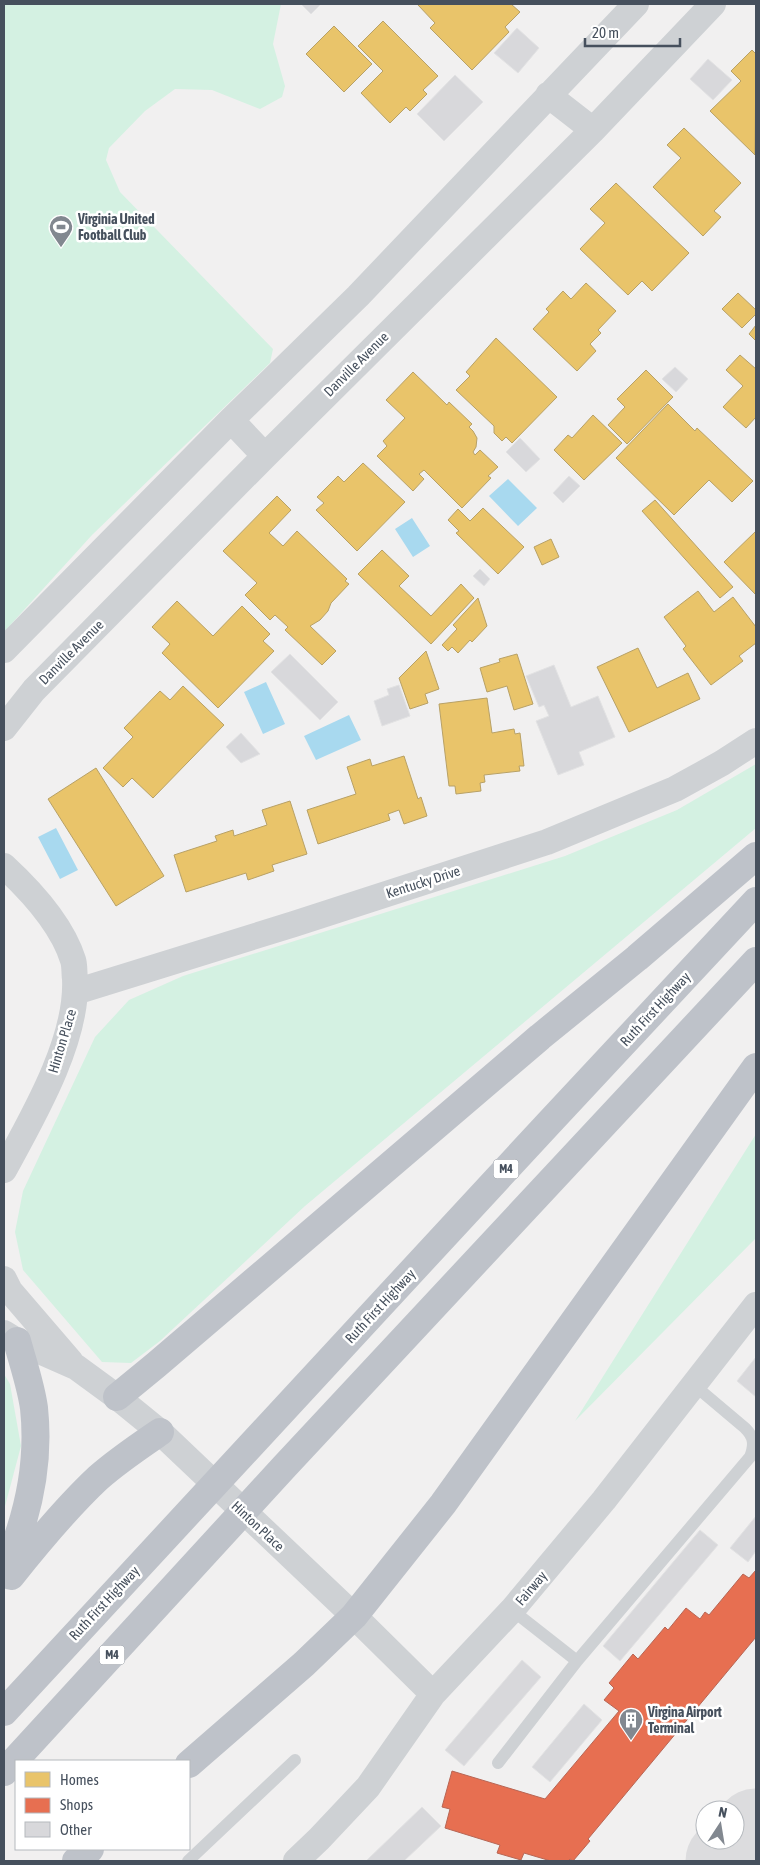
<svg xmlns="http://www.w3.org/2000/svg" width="760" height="1865" font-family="'Asap Condensed',sans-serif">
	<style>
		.green { fill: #d4f1e2 }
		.water { fill: #a8d9ef }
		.homes { fill: #e9c46a; stroke: #b8a166 }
		.shops { fill: #e76f51; stroke: #b76655 }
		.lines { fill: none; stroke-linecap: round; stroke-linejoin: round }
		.taxiway { stroke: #dcdcde; stroke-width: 85 }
		.building { fill: #d8d8db; stroke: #e2e2e3 }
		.service { stroke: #ced1d4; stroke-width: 12 }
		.minor { stroke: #ced1d4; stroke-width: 26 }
		.motorway { stroke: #bec2c9; stroke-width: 28 }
		.labels { text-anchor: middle; stroke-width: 5; stroke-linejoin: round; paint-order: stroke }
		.shield { fill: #fff; stroke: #7e848e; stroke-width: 1 }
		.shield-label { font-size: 12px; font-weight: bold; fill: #46505d }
		.poi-label { font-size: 14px; font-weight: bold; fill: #46505d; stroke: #fff; text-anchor: start }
		.street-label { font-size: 14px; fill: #46505d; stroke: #fff }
	</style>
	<rect width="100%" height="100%" fill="#f1f0f0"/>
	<path class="green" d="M 4,4 L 281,4 L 273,44 L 285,86 L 282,97 L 260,109 L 212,90 L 175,89 L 145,111 L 109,148 L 106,160 L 120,192 L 273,349 L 270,363 L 92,535 L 4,632 Z
		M 756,764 L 756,828 L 305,1206 L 160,1341 L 131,1363 L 102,1362 L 23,1270 L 15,1232 L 23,1191 L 95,1037 L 129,1000 L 183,976 L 565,856 L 677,810 Z
		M 756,1134 L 756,1238 L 575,1421 Z
		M 4,1374 L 10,1384 L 21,1446 L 4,1510 Z"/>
	<path class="water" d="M 508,479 L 537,508 L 518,526 L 489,496 Z
		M 412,518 L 430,546 L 413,557 L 395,529 Z
		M 266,682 L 285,724 L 263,734 L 244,692 Z
		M 349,715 L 361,740 L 316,760 L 304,736 Z
		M 56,828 L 78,870 L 60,879 L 38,837 Z"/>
	<path class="homes" d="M 419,4 L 511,4 L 520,12 L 505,27 L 509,32 L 472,70 L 430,28 L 435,23 L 418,5 Z
		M 383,21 L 438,76 L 423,90 L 427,94 L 410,111 L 406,107 L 390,123 L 361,93 L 383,71 L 358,46 Z
		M 334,26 L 372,64 L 344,92 L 306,54 Z
		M 752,50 L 756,54 L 755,155 L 710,111 L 741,81 L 731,71 Z
		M 684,128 L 741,183 L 714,211 L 721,217 L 703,236 L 653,187 L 681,158 L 667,145 Z
		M 616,183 L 689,253 L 652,291 L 642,281 L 628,295 L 580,249 L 605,223 L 590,209 Z
		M 586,283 L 616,311 L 598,330 L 601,333 L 590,344 L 596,351 L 577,371 L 533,329 L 549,312 L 546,309 L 563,291 L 571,299 Z
		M 738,293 L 756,310 L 756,314 L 742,328 L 722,309 Z
		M 756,325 L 756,341 L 749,334 Z
		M 496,338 L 557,397 L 512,443 L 506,437 L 502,441 L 494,433 L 494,426 L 456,390 L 470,376 L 466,372 Z
		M 740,355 L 756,369 L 756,417 L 746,428 L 723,407 L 743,386 L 726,370 Z
		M 646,370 L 673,397 L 627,444 L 608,425 L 625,407 L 617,399 Z
		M 413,372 L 447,405 L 449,402 L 472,424 L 469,427 L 473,431 L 477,438 L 476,447 L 473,452 L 475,455 L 480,450 L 498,467 L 488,476 L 491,478 L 462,508 L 424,470 L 419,474 L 424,479 L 413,491 L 377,456 L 387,446 L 383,441 L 405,418 L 386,400 Z
		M 668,404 L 695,431 L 697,428 L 753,481 L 732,502 L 709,480 L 674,515 L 616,458 Z
		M 593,415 L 622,443 L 584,480 L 554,450 L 568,435 L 572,438 Z
		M 363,463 L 405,502 L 357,551 L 316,510 L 324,503 L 317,497 L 338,476 L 344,482 Z
		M 277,496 L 291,510 L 269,533 L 283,546 L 297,531 L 347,579 L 345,581 L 349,584 L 331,603 L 328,611 L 320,620 L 310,626 L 336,651 L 322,665 L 285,630 L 288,627 L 275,615 L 270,620 L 245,595 L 257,583 L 223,551 Z
		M 655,500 L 733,587 L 720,598 L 642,511 Z
		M 483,508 L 524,547 L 498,574 L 456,533 L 459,531 L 448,520 L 458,509 L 470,521 Z
		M 756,531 L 756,595 L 724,562 Z
		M 551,539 L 559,557 L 542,565 L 534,547 Z
		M 382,550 L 409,576 L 399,586 L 431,616 L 461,584 L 474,598 L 431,644 L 358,574 Z
		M 698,591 L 714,612 L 733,597 L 756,627 L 756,643 L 739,656 L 743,661 L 711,685 L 683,649 L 686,646 L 664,617 Z
		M 478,598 L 487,626 L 472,642 L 470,640 L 458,653 L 452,647 L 448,651 L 442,645 L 457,629 L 453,625 Z
		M 177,601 L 213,636 L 242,606 L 270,634 L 263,641 L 274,651 L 218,708 L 162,653 L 170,644 L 152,627 Z
		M 638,648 L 657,688 L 688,673 L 700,699 L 629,732 L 597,667 Z
		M 426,651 L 439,689 L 425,694 L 428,703 L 410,709 L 399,678 Z
		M 517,654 L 533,704 L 514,710 L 507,686 L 487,692 L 480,668 L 500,662 L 499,659 Z
		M 183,686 L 224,725 L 153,798 L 132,778 L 123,787 L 103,768 L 133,737 L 124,728 L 160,691 L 170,700 Z
		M 487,698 L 492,733 L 514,729 L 515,734 L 520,733 L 524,766 L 519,766 L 520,771 L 484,775 L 485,782 L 480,783 L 481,791 L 456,794 L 455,786 L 449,786 L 439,704 Z
		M 404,756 L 418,799 L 421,797 L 427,816 L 404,824 L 399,810 L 388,814 L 390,820 L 318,844 L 307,810 L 356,794 L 347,767 L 370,759 L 372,766 Z
		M 96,768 L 164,876 L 116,906 L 48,799 Z
		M 290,801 L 307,854 L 272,865 L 274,871 L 248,880 L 246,873 L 186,892 L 174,855 L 217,841 L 215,836 L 233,830 L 234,836 L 267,825 L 262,810 Z"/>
	<path class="shops" d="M 756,1570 L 756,1637 L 588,1839 L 590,1841 L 573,1861 L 570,1859 L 568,1861 L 551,1861 L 524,1853 L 521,1860 L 497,1853 L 500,1845 L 445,1828 L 450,1809 L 442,1807 L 452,1771 L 545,1799 L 619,1711 L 604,1700 L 614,1688 L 609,1683 L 633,1654 L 638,1659 L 665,1627 L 668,1630 L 686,1608 L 700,1619 L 705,1612 L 709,1615 L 743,1574 L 749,1578 Z"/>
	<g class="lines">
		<path class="taxiway" d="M 728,1861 L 756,1831"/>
	</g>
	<path class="building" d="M 301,4 L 321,4 L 311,14 Z
		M 517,28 L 539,48 L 518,73 L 494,53 Z
		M 708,59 L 732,80 L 713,100 L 690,79 Z
		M 455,75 L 483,102 L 444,141 L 417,114 Z
		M 675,367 L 688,379 L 676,392 L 662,379 Z
		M 520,438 L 540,459 L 526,472 L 506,452 Z
		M 569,476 L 580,486 L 563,503 L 553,493 Z
		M 480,569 L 490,579 L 484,586 L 473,576 Z
		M 290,654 L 338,702 L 320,720 L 271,672 Z
		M 554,665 L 571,707 L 598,696 L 615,737 L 579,752 L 584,765 L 558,775 L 536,721 L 549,716 L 544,705 L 539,707 L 526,676 Z
		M 399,685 L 410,716 L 382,726 L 374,701 L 389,695 L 387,689 Z
		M 241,733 L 260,754 L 241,763 L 226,747 Z
		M 756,1357 L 756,1397 L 737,1381 Z
		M 756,1516 L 756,1551 L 748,1562 L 730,1548 Z
		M 700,1530 L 718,1545 L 620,1661 L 603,1646 Z
		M 522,1660 L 541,1677 L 464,1766 L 445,1750 Z
		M 584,1704 L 602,1720 L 550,1782 L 532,1767 Z
		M 422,1807 L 441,1826 L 404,1861 L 366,1861 Z"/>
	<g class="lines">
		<path class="service" d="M 512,1610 L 577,1661
			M 498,1763 L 577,1661 L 750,1457 C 755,1444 754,1437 745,1428 L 694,1385
			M 188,1861 L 295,1760"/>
		<path class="minor" d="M 548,95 L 593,130
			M 231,420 L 265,456
			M 4,650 L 231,420 L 358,296 L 636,4
			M 4,728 L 34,690 L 265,456 L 593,130 L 713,4
			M 4,866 C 30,890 62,925 73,960 C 75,966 74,973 75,979 C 78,1040 33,1117 4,1170
			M 75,992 L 294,924 L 547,842 L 675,789 L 722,763 L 756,741
			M 4,1279 L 10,1291 L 71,1362
			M 4,1333 L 17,1341 L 76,1367 L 117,1397 L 160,1432 L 354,1616 L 433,1694
			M 296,1861 L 319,1839 L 368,1787 L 433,1694 L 512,1610 L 604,1500 L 756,1305"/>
		<path class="motorway" d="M 117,1397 L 156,1365 L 540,1037 L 637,958 L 756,856
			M 4,1572 C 27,1521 40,1464 34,1408 C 31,1386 23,1363 17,1341
			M 11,1576 C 38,1542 66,1508 98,1478 C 117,1461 138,1447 160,1432
			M 4,1712 L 548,1124 L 756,901
			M 189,1764 L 304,1664 L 354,1616 L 443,1504 L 756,1067
			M 4,1772 L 284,1467 L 756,961
			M 76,1861 L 90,1849"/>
	</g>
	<defs>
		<g id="stadium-pin" transform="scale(1.25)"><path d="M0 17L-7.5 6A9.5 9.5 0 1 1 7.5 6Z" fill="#828890" stroke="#fff"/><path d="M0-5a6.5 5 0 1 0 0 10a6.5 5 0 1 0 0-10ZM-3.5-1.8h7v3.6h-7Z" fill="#fff"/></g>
		<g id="building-pin" transform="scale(1.25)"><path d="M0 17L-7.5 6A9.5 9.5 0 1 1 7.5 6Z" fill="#828890" stroke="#fff"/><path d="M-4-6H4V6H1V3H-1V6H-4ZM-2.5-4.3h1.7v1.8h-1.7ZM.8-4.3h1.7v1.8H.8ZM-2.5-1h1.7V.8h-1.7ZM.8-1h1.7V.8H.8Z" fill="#fff"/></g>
	</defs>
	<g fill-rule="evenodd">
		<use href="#stadium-pin" x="61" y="227"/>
		<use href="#building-pin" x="631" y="1720"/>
	</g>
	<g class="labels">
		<g class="shield">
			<rect x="493.5" y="1159.5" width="25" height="19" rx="4"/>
			<rect x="99.5" y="1645.5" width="25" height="19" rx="4"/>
		</g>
		<g class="shield-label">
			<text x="506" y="1173">M4</text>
			<text x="112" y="1659">M4</text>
		</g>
		<g class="poi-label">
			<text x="78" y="224">Virginia United<tspan x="78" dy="16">Football Club</tspan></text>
			<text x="648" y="1717">Virgina Airport<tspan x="648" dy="16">Terminal</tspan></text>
		</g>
		<g class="street-label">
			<text transform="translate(356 364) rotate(-45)" y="5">Danville Avenue</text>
			<text transform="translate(71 652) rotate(-45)" y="5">Danville Avenue</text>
			<text transform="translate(423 882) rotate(-18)" y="5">Kentucky Drive</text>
			<text transform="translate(655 1009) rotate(-47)" y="5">Ruth First Highway</text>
			<text transform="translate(62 1041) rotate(-73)" y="5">Hinton Place</text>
			<text transform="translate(380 1306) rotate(-47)" y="5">Ruth First Highway</text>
			<text transform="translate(258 1526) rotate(43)" y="5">Hinton Place</text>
			<text transform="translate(531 1588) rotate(-50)" y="5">Fairway</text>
			<text transform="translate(104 1603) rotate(-47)" y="5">Ruth First Highway</text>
		</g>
	</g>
	<rect width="760" height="1865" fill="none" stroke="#46505d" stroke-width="10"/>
	<rect x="15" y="1760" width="175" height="90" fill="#ffffff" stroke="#b5b9be"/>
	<rect x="25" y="1772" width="25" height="15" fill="#e9c46a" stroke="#b5b9be"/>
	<text x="60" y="1785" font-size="15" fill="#46505d">Homes</text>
	<rect x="25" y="1798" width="25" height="15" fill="#e76f51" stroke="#b5b9be"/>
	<text x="60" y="1810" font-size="15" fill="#46505d">Shops</text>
	<rect x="25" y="1822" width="25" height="15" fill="#d8d8db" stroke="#b5b9be"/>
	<text x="60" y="1835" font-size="15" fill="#46505d">Other</text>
	<g transform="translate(720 1825) rotate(12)"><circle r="24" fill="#ffffff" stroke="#b5b9be"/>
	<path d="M0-4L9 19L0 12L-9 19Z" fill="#828890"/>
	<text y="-8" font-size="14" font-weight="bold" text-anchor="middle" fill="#46505d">N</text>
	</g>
	<path d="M585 38v8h95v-8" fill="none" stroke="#46505d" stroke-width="2.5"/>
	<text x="592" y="38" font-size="15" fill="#46505d" stroke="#ffffff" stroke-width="4" paint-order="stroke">20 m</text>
</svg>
